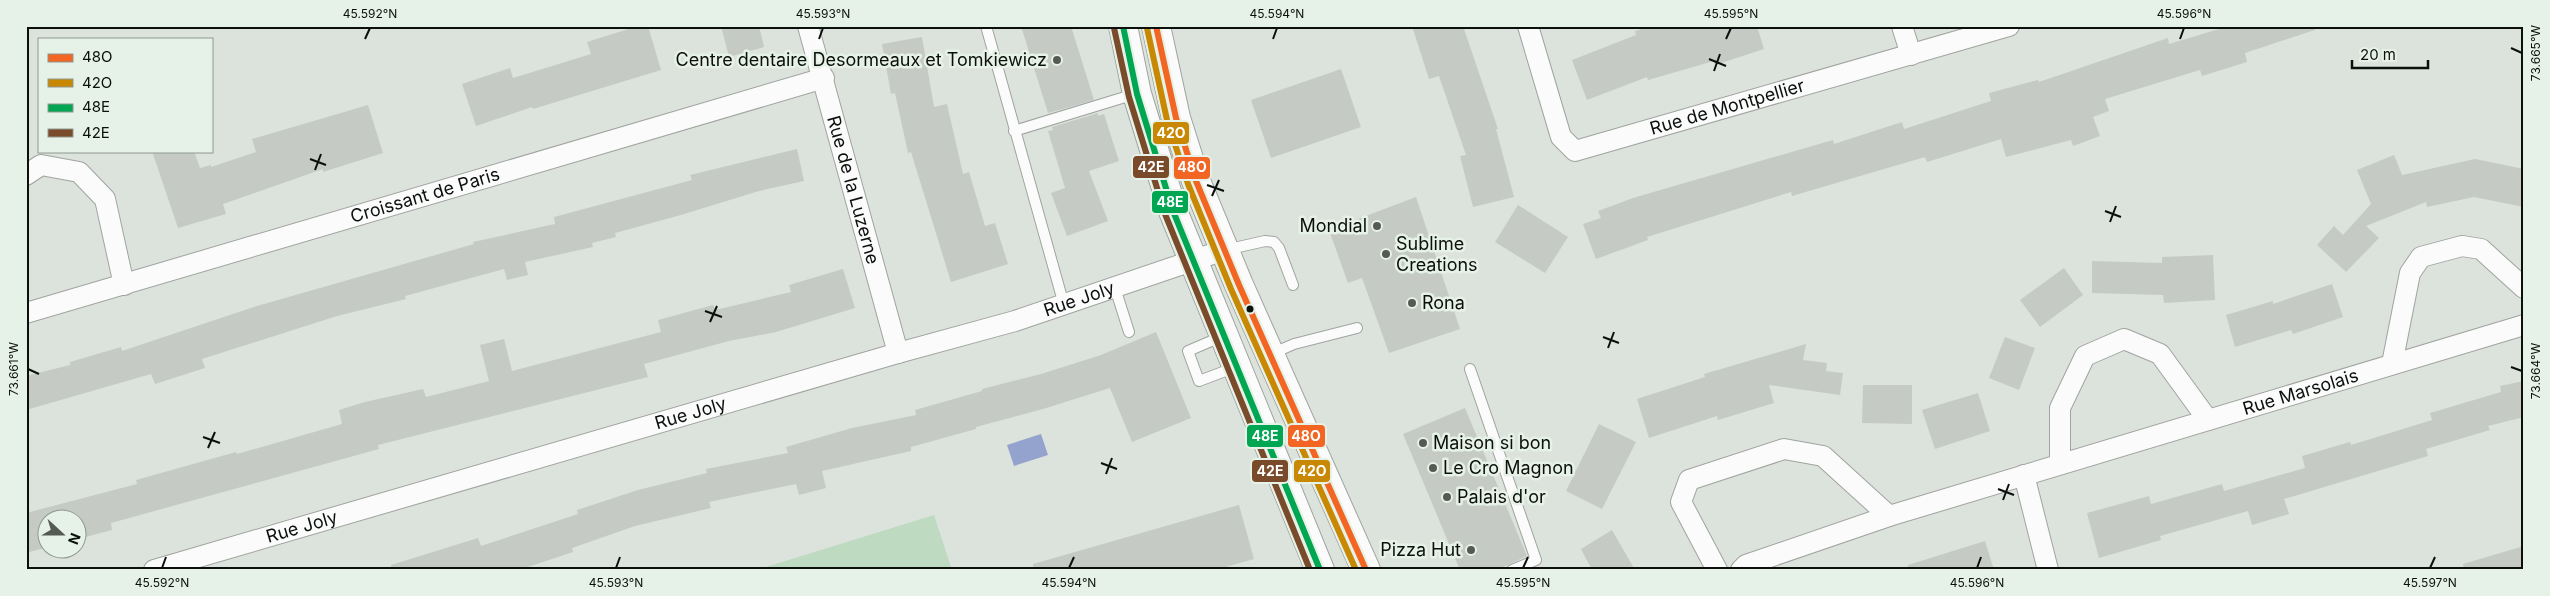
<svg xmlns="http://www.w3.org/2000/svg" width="2550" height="596" font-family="Inter,sans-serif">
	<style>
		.green { fill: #bedac0 }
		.water { fill: #93a3ce }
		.building { fill: #c5cac5 }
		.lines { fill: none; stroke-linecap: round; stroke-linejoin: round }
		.lane-casing { stroke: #a0a4a0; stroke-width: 12 }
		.street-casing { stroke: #a0a4a0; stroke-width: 22 }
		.secondary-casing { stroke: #a0a4a0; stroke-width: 30 }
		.lane { stroke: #fafbfa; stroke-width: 10 }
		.street { stroke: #fafbfa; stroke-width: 20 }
		.secondary { stroke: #fafbfa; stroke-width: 28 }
		.bus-1-casing { stroke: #e6f2e7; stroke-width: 10 }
		.bus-2-casing { stroke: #e6f2e7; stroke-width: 10 }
		.bus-3-casing { stroke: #e6f2e7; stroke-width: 10 }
		.bus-4-casing { stroke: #e6f2e7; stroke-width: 10 }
		.bus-1 { stroke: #f26522; stroke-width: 6 }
		.bus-2 { stroke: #c88803; stroke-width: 6 }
		.bus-3 { stroke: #00a651; stroke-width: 6 }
		.bus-4 { stroke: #7a4b2a; stroke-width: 6 }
		.ticks { fill: none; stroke: #0c100d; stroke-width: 2 }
		.poi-dot { fill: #555a55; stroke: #e6f2e7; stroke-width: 2 }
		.bus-dot { fill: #0c100d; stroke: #e6f2e7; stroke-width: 2 }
		.labels { text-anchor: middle; stroke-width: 5; stroke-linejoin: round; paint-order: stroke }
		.poi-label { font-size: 18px; fill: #0c100d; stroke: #e6f2e7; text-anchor: start }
		.street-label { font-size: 18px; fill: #0c100d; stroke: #e6f2e7 }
		.line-badge { stroke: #e6f2e7; stroke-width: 2 }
		.badge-label { font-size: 14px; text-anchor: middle; font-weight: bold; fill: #fff }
		.neatline { fill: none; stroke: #0c100d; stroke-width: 2 }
		.ticks-label { font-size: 12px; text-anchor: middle; fill: #0c100d }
	</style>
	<rect width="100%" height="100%" fill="#dce2dc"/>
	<path class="green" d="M 934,515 L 952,570 L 756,570 Z"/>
	<path class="water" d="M 1041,434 L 1048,455 L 1014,466 L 1007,445 Z"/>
	<path class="building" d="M 638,26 L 648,26 L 661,70 L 533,109 L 532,107 L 476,126 L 462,84 L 510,68 L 513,78 L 591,54 L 587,42 Z
		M 721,26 L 759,26 L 764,47 L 729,57 Z
		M 1021,26 L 1071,26 L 1094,100 L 1048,113 Z
		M 1412,26 L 1463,26 L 1498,129 L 1496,129 L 1514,197 L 1473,207 L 1460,156 L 1466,155 L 1439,76 L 1429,79 Z
		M 1652,26 L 1757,26 L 1764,49 L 1715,65 L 1714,61 L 1648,80 L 1647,77 L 1587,100 L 1572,60 L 1636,35 L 1635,31 Z
		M 2229,26 L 2314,26 L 2315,30 L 2245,53 L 2247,62 L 2202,76 L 2200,70 L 2105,99 L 2109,111 L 2093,117 L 2100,136 L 2073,146 L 2071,140 L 2006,157 L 2001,139 L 1927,162 L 1925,157 L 1792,196 L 1791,192 L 1647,237 L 1648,240 L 1596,259 L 1583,224 L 1601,218 L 1598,211 L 1633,198 L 1833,140 L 1834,144 L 1902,122 L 1904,129 L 1991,101 L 1989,93 L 2038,80 L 2039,82 L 2168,38 L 2169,44 Z
		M 922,37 L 934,107 L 947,104 L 963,174 L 969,172 L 985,226 L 995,223 L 1008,264 L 951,282 L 911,152 L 908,153 L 895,93 L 891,94 L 882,44 Z
		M 1341,69 L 1361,127 L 1271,158 L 1251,100 Z
		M 368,105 L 383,153 L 323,172 L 323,169 L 223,204 L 226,214 L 178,228 L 152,151 L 194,151 L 200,168 L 211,165 L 211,167 L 256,152 L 252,139 Z
		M 1098,113 L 1098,116 L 1104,114 L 1119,161 L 1089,171 L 1108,221 L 1067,236 L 1051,193 L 1065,188 L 1048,131 L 1053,130 L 1052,127 Z
		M 797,149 L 804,181 L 759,191 L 681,215 L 615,233 L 616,237 L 592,243 L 593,247 L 525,262 L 528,275 L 507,280 L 504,269 L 405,296 L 406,299 L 337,316 L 202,359 L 205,368 L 155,384 L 151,374 L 26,410 L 26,376 L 70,365 L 70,362 L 121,347 L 122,351 L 257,306 L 474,244 L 473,242 L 555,224 L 554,217 L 692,180 L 690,175 Z
		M 2394,155 L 2402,175 L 2475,159 L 2524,169 L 2524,207 L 2474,197 L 2427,207 L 2426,202 L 2366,226 L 2379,238 L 2346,272 L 2317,245 L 2334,226 L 2343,235 L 2371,204 L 2357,170 Z
		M 1416,197 L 1460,329 L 1389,353 L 1362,278 L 1348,283 L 1329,230 Z
		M 1518,205 L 1568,237 L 1545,273 L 1495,242 Z
		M 2213,255 L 2215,300 L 2164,303 L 2163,295 L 2092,293 L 2092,261 L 2162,263 L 2162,257 Z
		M 2064,268 L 2083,295 L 2040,327 L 2020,300 Z
		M 843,269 L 855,308 L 776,332 L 729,341 L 644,364 L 648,377 L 378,445 L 379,449 L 111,523 L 112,530 L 78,539 L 78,518 L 48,518 L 48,547 L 26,553 L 26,513 L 137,484 L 136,480 L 236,452 L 237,454 L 342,424 L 339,410 L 365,402 L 423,389 L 426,397 L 489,381 L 480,345 L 504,339 L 512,371 L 661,332 L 658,320 L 713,305 L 715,310 L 791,292 L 789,285 Z
		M 2332,284 L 2343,317 L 2293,334 L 2291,330 L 2235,347 L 2226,315 L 2273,301 L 2273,304 Z
		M 1156,332 L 1191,418 L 1132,442 L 1110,388 L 1043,409 L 976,427 L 976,429 L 911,447 L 911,451 L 822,471 L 826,488 L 799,495 L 796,484 L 709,502 L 711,508 L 635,526 L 572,548 L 573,552 L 519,570 L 392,570 L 391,565 L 478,538 L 481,546 L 578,514 L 577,510 L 638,490 L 707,473 L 706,469 L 788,453 L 786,447 L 852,428 L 916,415 L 915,410 L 982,391 L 982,389 L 1041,374 L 1101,355 Z
		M 2005,337 L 2035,348 L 2019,390 L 1989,378 Z
		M 1806,344 L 1803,360 L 1827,363 L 1826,371 L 1843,373 L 1840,395 L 1769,385 L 1774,403 L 1718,420 L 1717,416 L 1649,438 L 1637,399 L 1705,377 L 1704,374 Z
		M 2524,381 L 2524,417 L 2488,426 L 2490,430 L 2426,449 L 2428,456 L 2284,499 L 2289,514 L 2252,525 L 2248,511 L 2160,536 L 2161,540 L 2099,558 L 2087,513 L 2149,496 L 2151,504 L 2222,484 L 2224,491 L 2305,468 L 2302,456 L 2350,442 L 2351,445 L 2432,420 L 2430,413 L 2501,392 L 2500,386 Z
		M 1863,385 L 1912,385 L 1912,424 L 1862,423 Z
		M 1978,393 L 1990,431 L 1935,449 L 1922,410 Z
		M 1465,408 L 1527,556 L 1497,570 L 1460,570 L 1403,434 Z
		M 1599,424 L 1636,442 L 1602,509 L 1566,491 Z
		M 1239,505 L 1254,559 L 1215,570 L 1034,570 L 1033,564 Z
		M 1612,530 L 1635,570 L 1592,570 L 1581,549 Z
		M 1985,541 L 1994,570 L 1909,570 L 1908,565 Z
		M 2524,546 L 2524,570 L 2464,570 L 2463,564 Z"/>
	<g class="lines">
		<g class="lane-casing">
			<path id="lane" d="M 986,26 L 1064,305
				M 1014,131 L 1135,94
				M 1225,250 L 1265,241 L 1274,242 L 1279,248 L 1293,285
				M 1115,288 L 1129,332
				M 1223,336 L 1188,351 L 1199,381 L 1236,367
				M 1271,354 L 1294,344 L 1357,328
				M 1470,369 L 1536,560 L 1512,570"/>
		</g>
		<g class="street-casing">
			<g id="street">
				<path id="s1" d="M 808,26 L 898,353"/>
				<path id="s2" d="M 1528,26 L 1561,137 L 1575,151 L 2009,26"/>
				<path d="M 1902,26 L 1911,55"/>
				<path d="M 26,175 L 41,165 L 79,172 L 105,199 L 124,285"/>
				<path id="s3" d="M 26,313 L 824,78"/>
				<path d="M 2392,364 L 2410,273 L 2421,257 L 2462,246 L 2481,249 L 2524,288"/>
				<path d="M 2060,464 L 2060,408 L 2085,356 L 2124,339 L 2160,354 L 2208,420"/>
				<path d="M 2024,475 L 2048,570"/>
				<path id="s4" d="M 154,570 L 898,353 L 1015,321 L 1224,250"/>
				<path d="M 1717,570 L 1681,502 L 1689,480 L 1784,449 L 1823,456 L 1889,516"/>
				<path id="s5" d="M 1741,570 L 1746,565 L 1889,516 L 2524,325"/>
			</g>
		</g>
		<g class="secondary-casing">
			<path id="secondary" d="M 1123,26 L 1137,94 L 1173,211 L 1320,570
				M 1156,26 L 1176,118 L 1196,181 L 1239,285 L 1366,570"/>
		</g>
		<use href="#lane" class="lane"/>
		<use href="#street" class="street"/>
		<use href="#secondary" class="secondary"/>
		<g class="bus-1-casing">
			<path id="bus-1" d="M 1156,26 L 1176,118 L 1196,181 L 1239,285 L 1366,570"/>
		</g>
		<g class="bus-2-casing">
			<path id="bus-2" d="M 1147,28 L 1167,120 L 1188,184 L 1231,289 L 1356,570"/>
		</g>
		<g class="bus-3-casing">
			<path id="bus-3" d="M 1123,26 L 1137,94 L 1173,211 L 1320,570"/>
		</g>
		<g class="bus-4-casing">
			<path id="bus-4" d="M 1114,28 L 1129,97 L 1165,214 L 1310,570"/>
		</g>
		<use href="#bus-1" class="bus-1"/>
		<use href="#bus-2" class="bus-2"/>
		<use href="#bus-3" class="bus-3"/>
		<use href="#bus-4" class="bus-4"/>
	</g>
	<path class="ticks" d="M 365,39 L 370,28M 819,39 L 823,28M 1273,39 L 1277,28M 1726,39 L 1731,28M 2180,39 L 2184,28M 2511,48 L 2522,53M 1709,59 L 1726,66M 1714,71 L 1720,54M 310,159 L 326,165M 315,170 L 321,154M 1207,185 L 1224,191M 1212,196 L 1219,180M 2105,211 L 2121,217M 2110,222 L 2116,206M 705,311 L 722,317M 710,322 L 717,306M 1603,337 L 1619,343M 1608,348 L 1614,332M 2511,367 L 2522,371M 28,369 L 39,374M 203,437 L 220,443M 208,448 L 215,432M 1101,463 L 1117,469M 1106,474 L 1112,458M 1998,489 L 2014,495M 2003,500 L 2009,484M 162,568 L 166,557M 616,568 L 620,557M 1069,568 L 1074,557M 1523,568 L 1528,557M 1977,568 L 1981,557M 2430,568 L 2435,557"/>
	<g class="poi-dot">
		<circle cx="1057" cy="60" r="5"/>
		<circle cx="1377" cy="226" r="5"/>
		<circle cx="1386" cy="254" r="5"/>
		<circle cx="1412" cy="303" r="5"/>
		<circle cx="1423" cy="443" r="5"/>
		<circle cx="1433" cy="468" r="5"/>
		<circle cx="1447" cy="497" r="5"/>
		<circle cx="1471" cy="550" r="5"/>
	</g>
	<circle class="bus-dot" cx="1250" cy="309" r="4.5"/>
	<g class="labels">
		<g class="poi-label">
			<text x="1047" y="66" text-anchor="end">Centre dentaire Desormeaux et Tomkiewicz</text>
			<text x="1367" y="232" text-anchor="end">Mondial</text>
			<text x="1396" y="250">Sublime<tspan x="1396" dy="21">Creations</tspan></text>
			<text x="1422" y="309">Rona</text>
			<text x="1433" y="449">Maison si bon</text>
			<text x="1443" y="474">Le Cro Magnon</text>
			<text x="1457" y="503">Palais d'or</text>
			<text x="1461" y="556" text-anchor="end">Pizza Hut</text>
		</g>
		<g class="street-label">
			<text dy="6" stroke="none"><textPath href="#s2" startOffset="294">Rue de Montpellier</textPath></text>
			<text dy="6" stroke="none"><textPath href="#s1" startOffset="170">Rue de la Luzerne</textPath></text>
			<text dy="6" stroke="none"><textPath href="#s3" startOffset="416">Croissant de Paris</textPath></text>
			<text dy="6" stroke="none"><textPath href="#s4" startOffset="964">Rue Joly</textPath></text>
			<text dy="6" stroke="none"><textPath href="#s5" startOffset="588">Rue Marsolais</textPath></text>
			<text dy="6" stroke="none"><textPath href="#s4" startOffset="559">Rue Joly</textPath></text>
			<text dy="6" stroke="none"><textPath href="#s4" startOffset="154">Rue Joly</textPath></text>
		</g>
	</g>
	<g class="line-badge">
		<rect x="1152" y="121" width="38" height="24" rx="5" fill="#c88803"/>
		<rect x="1132" y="155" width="38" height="24" rx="5" fill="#7a4b2a"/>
		<rect x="1173" y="156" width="38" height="24" rx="5" fill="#f26522"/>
		<rect x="1151" y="190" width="38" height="24" rx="5" fill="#00a651"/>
		<rect x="1246" y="424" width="38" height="24" rx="5" fill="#00a651"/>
		<rect x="1287" y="424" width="39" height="24" rx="5" fill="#f26522"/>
		<rect x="1251" y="459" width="38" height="24" rx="5" fill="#7a4b2a"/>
		<rect x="1293" y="459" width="38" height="24" rx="5" fill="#c88803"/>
	</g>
	<g class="badge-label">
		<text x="1171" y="138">42O</text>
		<text x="1151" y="172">42E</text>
		<text x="1192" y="172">48O</text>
		<text x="1170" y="207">48E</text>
		<text x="1265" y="441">48E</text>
		<text x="1306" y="441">48O</text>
		<text x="1270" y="476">42E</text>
		<text x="1312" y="476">42O</text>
	</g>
	<rect width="2550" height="596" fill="none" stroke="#e6f2e7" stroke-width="55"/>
	<rect x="38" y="38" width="175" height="115" fill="#e6f2e7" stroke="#8f9890"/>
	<rect x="48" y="54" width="25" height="8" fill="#f26522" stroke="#8f9890"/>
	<text x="82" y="62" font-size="15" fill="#0c100d">48O</text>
	<rect x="48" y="79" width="25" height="8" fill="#c88803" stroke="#8f9890"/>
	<text x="82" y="88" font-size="15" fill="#0c100d">42O</text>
	<rect x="48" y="104" width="25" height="8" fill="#00a651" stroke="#8f9890"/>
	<text x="82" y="112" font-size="15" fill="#0c100d">48E</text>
	<rect x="48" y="129" width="25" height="8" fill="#7a4b2a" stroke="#8f9890"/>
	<text x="82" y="138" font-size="15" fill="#0c100d">42E</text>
	<g transform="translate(62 534) rotate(111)"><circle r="24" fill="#e6f2e7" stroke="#8f9890"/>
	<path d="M0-4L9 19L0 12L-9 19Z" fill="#555a55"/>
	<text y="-8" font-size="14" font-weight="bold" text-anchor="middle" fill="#0c100d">N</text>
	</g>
	<path d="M2352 60v8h76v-8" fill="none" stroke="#0c100d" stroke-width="2.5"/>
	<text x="2360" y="60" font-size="15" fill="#0c100d" stroke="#e6f2e7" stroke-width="4" paint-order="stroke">20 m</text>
	<rect x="28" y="28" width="2494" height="540" class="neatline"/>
	<g class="ticks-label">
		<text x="370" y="18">45.592°N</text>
		<text x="823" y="18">45.593°N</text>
		<text x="1277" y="18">45.594°N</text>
		<text x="1731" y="18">45.595°N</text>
		<text x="2184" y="18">45.596°N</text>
		<text transform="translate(2536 53) rotate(-90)" y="4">73.665°W</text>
		<text transform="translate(14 369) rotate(-90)" y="4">73.661°W</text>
		<text transform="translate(2536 371) rotate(-90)" y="4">73.664°W</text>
		<text x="162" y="587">45.592°N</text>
		<text x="616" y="587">45.593°N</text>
		<text x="1069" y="587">45.594°N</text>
		<text x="1523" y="587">45.595°N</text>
		<text x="1977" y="587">45.596°N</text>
		<text x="2430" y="587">45.597°N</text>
	</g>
</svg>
